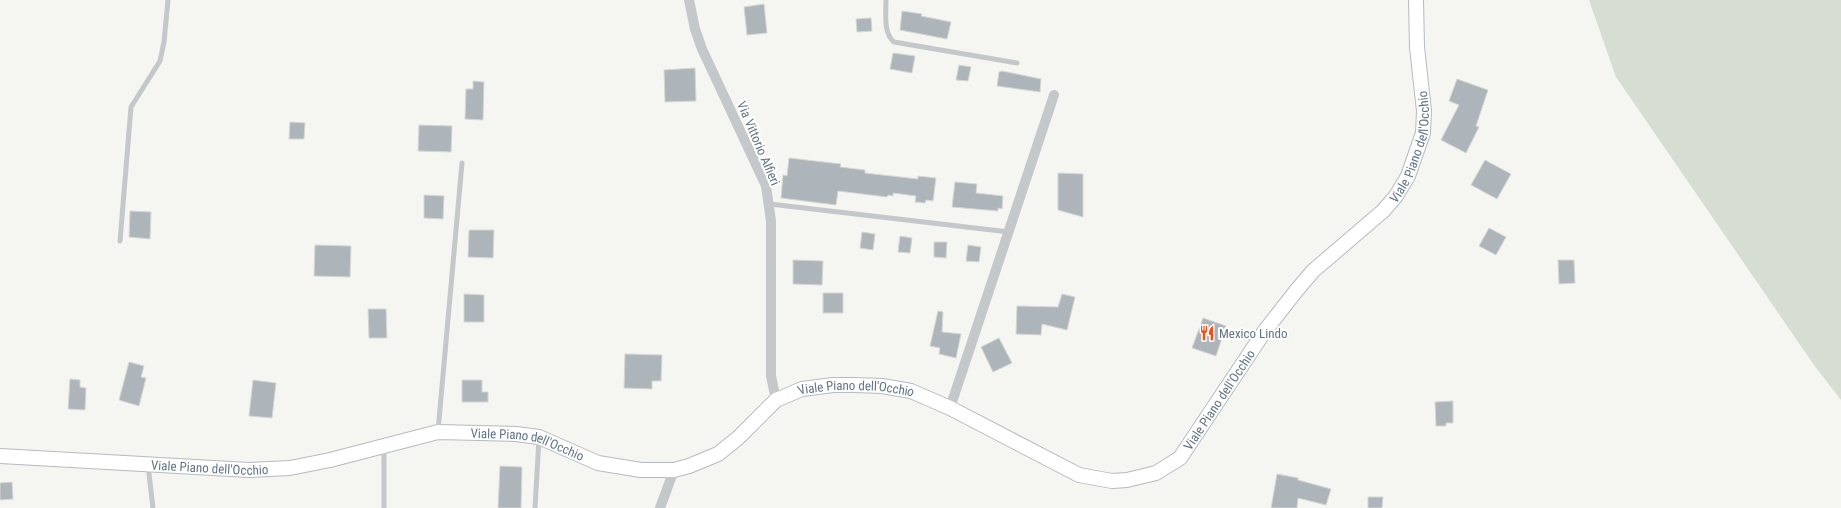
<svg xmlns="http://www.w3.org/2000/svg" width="1841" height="508" font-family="'Roboto Condensed',sans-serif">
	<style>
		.green { fill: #d6ddd2 }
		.building { fill: #aeb5ba; stroke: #d6d7d4 }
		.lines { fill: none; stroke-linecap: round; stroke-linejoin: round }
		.secondary-casing { stroke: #b6bbc0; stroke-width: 16 }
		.lane { stroke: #c4c8cb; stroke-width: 5 }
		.street { stroke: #c4c8cb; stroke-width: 10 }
		.secondary { stroke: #fff; stroke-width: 14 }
		.labels { text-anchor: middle; stroke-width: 4; stroke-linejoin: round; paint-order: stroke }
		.street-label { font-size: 13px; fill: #627484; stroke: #fff }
		.poi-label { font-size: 13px; fill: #627484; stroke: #fff; text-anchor: start }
	</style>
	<rect width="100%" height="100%" fill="#f5f5f1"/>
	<path class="green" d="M 1589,0 L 1841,0 L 1841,400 L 1814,365 L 1616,77 Z"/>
	<path class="building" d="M 764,4 L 767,33 L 747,35 L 744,7 Z
		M 902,11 L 922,14 L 921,16 L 951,22 L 947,39 L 900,30 Z
		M 871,18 L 872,31 L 857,32 L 856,19 Z
		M 893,53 L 915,56 L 912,73 L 890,69 Z
		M 959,65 L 971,67 L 968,81 L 956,80 Z
		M 695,68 L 696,101 L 665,102 L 664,70 Z
		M 1002,71 L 1041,79 L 1040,92 L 997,86 L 999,72 Z
		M 1457,79 L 1488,90 L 1476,126 L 1479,127 L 1466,153 L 1441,140 L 1459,105 L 1449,101 Z
		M 473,81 L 484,82 L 483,120 L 465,119 L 466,89 L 473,89 Z
		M 290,122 L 305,123 L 304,139 L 289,139 Z
		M 419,125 L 452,126 L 451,152 L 418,151 Z
		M 789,158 L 841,164 L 840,167 L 865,170 L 865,173 L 918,179 L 918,176 L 936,178 L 933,201 L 926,200 L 925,203 L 915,202 L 916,196 L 893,193 L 893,196 L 888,195 L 887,197 L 838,191 L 836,205 L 781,198 L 783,175 L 787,176 Z
		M 1485,160 L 1511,174 L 1497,199 L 1471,185 Z
		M 1058,173 L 1083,174 L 1083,217 L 1058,210 Z
		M 955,182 L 977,184 L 976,193 L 1003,196 L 1002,209 L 998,208 L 998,211 L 952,207 Z
		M 424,195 L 444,196 L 443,219 L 424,218 Z
		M 130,211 L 151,212 L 150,239 L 129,237 Z
		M 1489,228 L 1506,237 L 1496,255 L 1479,246 Z
		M 469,230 L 494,230 L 493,258 L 468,257 Z
		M 862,232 L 875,234 L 873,250 L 860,248 Z
		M 900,236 L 912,238 L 910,253 L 898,252 Z
		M 934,242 L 947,242 L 946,258 L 934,257 Z
		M 315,245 L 351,246 L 350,277 L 314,276 Z
		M 968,245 L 981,247 L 979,262 L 966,261 Z
		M 793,260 L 823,261 L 822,285 L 793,284 Z
		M 1558,260 L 1574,260 L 1575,283 L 1559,284 Z
		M 823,293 L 843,293 L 843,313 L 823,313 Z
		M 464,294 L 484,295 L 484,322 L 464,322 Z
		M 1062,294 L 1075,297 L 1067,330 L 1042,324 L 1041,335 L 1016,334 L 1017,306 L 1058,307 Z
		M 368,309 L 386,309 L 387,338 L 369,338 Z
		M 938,311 L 943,312 L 942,332 L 961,334 L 956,358 L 939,354 L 940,348 L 930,346 Z
		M 1203,318 L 1226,326 L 1216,356 L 1192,348 Z
		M 999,338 L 1012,363 L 993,372 L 981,347 Z
		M 625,354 L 662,355 L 661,381 L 652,381 L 652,389 L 624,388 Z
		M 129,362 L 144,366 L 141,377 L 146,378 L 139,406 L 119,400 Z
		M 70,379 L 80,380 L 80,387 L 86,388 L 85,410 L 68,409 Z
		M 253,380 L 276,383 L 272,418 L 249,416 Z
		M 462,380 L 482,380 L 482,392 L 488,392 L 488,402 L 462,402 Z
		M 1453,401 L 1453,423 L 1446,423 L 1446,426 L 1436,426 L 1435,402 Z
		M 500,466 L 522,467 L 521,508 L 498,508 Z
		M 1277,474 L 1298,478 L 1298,480 L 1331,489 L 1326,505 L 1298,498 L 1297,508 L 1271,508 Z
		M 12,482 L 13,499 L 0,500 L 0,483 Z
		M 1368,497 L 1383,497 L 1382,508 L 1368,508 Z"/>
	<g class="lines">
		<g class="secondary-casing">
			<g id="secondary">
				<path id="s1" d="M 0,456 L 249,470 L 290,468 L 330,460 L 438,432 L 516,434 L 539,437 L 598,463 L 641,470 L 674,470 L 689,466 L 718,454 L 738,438 L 776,400 L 802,389 L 833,385 L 855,385 L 882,386 L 911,391 L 950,408 L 1079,475 L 1112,481 L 1127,480 L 1156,473 L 1180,458 L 1264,332 L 1296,291 L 1313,271 L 1383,211 L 1396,196 L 1408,176 L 1423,133 L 1424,111 L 1417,47 L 1416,0"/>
			</g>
		</g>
		<path class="lane" d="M 886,0 C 886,13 883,33 894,42 L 1017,63
			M 770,204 L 1009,232
			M 120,241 L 131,107 L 160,61 L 164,42 L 168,0
			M 438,431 L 462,163
			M 148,465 L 153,508
			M 384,508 L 384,447
			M 535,508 L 539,439"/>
		<path class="street" d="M 689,0 L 695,29 L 702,49 L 766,186 L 771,221 L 771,376 L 776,400
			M 950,408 L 1054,95
			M 660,508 L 674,470"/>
		<use href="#secondary" class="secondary"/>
	</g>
	<defs>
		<g id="restaurant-bare" transform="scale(1.2)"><path d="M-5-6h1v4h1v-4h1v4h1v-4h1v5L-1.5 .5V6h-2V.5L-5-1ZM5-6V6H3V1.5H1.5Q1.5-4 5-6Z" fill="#ef4e17" stroke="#fff" stroke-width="2.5" paint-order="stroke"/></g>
	</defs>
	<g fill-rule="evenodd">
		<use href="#restaurant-bare" x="1207" y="333"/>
	</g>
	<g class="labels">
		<g class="street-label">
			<text transform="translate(759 143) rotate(67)" y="5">Via Vittorio Alfieri</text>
			<text dy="5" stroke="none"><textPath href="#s1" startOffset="1638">Viale Piano dell'Occhio</textPath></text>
			<text dy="5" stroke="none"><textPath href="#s1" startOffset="894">Viale Piano dell'Occhio</textPath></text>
			<text dy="5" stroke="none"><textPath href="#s1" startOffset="1314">Viale Piano dell'Occhio</textPath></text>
			<text dy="5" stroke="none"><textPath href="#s1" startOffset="534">Viale Piano dell'Occhio</textPath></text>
			<text dy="5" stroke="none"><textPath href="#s1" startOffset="210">Viale Piano dell'Occhio</textPath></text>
		</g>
		<g class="poi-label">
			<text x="1219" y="338">Mexico Lindo</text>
		</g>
	</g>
</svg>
